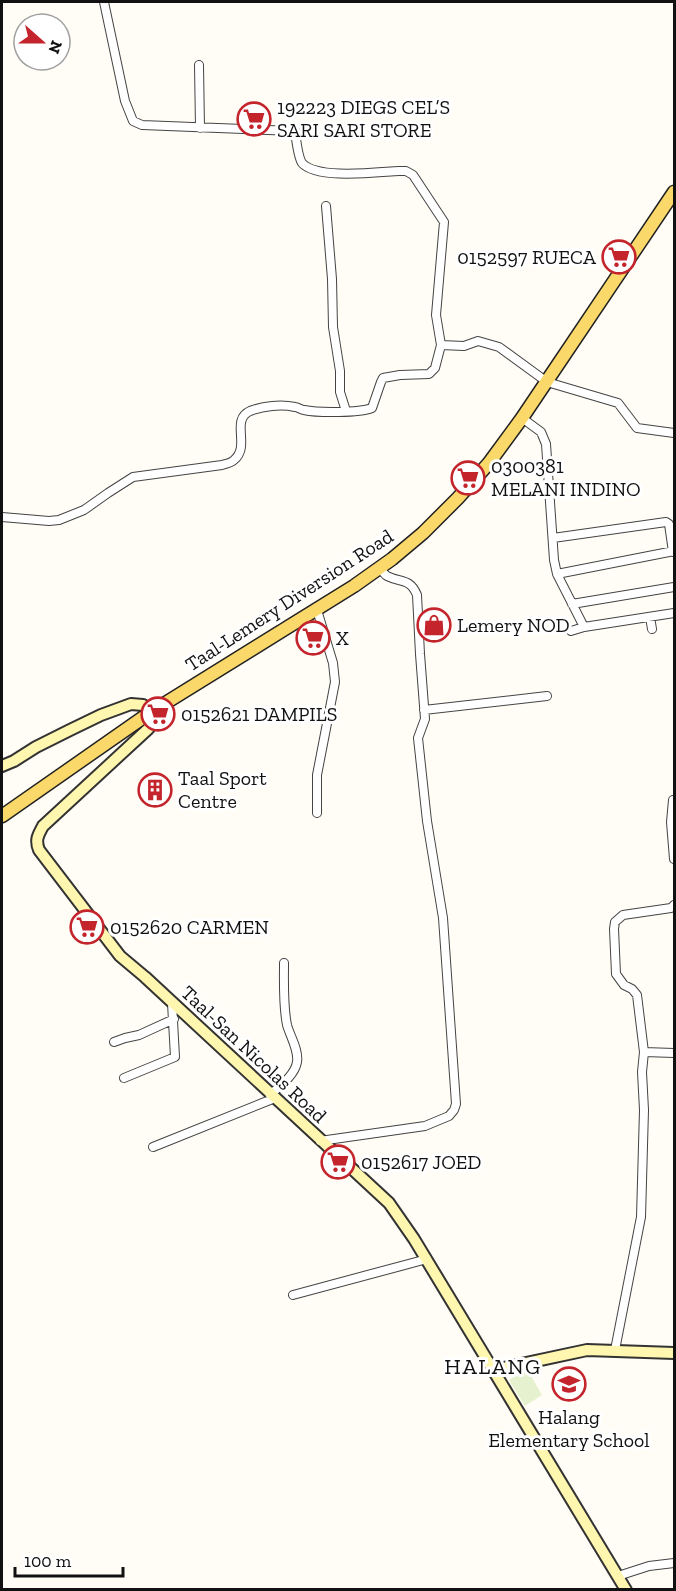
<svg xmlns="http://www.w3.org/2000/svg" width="676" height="1591" font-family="'Zilla Slab',serif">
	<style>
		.pitch { fill: #e6f2cf }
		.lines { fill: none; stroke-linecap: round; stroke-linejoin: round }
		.street-casing { stroke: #444; stroke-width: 10 }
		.secondary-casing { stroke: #333; stroke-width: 14 }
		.primary-casing { stroke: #222; stroke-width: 15 }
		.street { stroke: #fff; stroke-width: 8 }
		.secondary { stroke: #fff7b0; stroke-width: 10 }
		.primary { stroke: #fad86a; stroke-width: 12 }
		.labels { text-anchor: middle; stroke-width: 6; stroke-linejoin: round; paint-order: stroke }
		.poi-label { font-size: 20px; fill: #111; stroke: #fff; text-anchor: start }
		.street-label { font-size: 20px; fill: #111; stroke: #fff }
		.quarter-label { font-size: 22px; letter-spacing: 1.5px; fill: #111; stroke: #fff }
	</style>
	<rect width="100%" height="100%" fill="#fffdf5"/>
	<path class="pitch" d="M 527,1369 L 542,1395 L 525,1406 L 509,1380 Z"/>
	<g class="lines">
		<g class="street-casing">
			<path id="street" d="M 104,2 L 125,101 L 133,121 L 142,125 L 295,131 C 296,139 298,157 302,163 C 317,180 378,172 399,171 L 406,171 L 413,175 L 444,222 L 436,315 L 441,345 L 464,346 L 478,341 L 499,347 L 547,382 L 618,403 L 637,428 L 674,433
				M 199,65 L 200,128
				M 326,206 L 332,279 L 333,327 L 340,371 L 340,392 L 346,411
				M 522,418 L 541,432 L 546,444 L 554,560 L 557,574 L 584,627
				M 2,517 L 49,521 L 59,520 L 84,510 L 108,493 L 133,477 L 222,465 C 226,464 231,463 234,460 C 251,446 230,420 250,411 C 263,406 281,404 295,407 C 298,407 301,410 304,410 C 318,413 359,413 372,408 L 381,382 L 383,378 L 400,375 L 429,374 L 435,368 L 441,345
				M 553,538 L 666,522 L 669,524 L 673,552
				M 557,574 L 674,551
				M 572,604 L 674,587
				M 317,610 L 333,663 L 335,682 L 317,775 L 317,813
				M 650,617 L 652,629
				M 571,631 L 584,627 L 674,613
				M 424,710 L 547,696
				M 673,800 L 671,822 L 674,859
				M 114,1042 L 125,1038 L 139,1035 L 174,1019
				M 644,1052 L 637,995 L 632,989 L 624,985 L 616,974 L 614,929 L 615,922 L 623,915 L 671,908 L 674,905
				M 124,1078 L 175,1057 L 172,1003
				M 270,1095 C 280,1086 295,1075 297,1062 C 299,1050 290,1036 287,1025 C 283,1005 284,983 284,963
				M 320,1141 L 425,1126 L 449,1116 L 454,1110 L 456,1104 L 443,918 L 427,821 L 418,738 L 425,719 L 420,654 L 417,595 C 410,578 401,583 387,576 C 385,575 381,570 380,568
				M 153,1147 L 275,1098
				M 293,1295 L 427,1259
				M 615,1350 L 641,1217 L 644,1110 L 642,1072 L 644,1052 L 674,1053
				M 618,1576 L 649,1566 L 674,1563"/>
		</g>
		<g class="secondary-casing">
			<path id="secondary" d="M 2,766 L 14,761 L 36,747 L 70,730 L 101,715 L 131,704 L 143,705 L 151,712 L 153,717 L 153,723 L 148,729 L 43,826 C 38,835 35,840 39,850 L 120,956 L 145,977 L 389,1203 L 414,1239 L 626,1590
				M 494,1370 L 587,1350 L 674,1353"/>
		</g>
		<g class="primary-casing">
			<path id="primary" d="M 2,816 L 151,712 L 354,586 L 392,559 L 423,533 L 458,498 L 489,463 L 522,418 L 674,192"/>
		</g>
		<use href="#street" class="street"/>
		<use href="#secondary" class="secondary"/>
		<use href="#primary" class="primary"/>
	</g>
	<defs>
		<g id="supermarket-ring" transform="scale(1.725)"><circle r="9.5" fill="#fff" stroke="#c4252c" stroke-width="1.5"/><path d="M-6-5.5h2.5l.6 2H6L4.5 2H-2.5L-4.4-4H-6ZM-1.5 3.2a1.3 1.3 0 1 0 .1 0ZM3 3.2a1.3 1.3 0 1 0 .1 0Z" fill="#c4252c"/></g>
		<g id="shop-ring" transform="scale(1.725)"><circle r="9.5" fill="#fff" stroke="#c4252c" stroke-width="1.5"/><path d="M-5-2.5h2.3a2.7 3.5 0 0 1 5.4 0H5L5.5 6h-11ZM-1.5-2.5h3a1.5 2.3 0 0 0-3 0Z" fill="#c4252c"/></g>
		<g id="building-ring" transform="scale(1.725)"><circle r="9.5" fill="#fff" stroke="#c4252c" stroke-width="1.5"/><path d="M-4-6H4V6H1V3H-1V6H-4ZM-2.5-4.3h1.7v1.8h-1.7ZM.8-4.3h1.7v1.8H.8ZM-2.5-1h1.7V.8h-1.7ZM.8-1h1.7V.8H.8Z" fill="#c4252c"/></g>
		<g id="school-ring" transform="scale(1.725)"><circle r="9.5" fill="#fff" stroke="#c4252c" stroke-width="1.5"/><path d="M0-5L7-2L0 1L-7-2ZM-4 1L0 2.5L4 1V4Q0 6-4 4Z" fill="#c4252c"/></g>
	</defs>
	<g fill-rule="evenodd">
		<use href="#supermarket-ring" x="254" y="119"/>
		<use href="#supermarket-ring" x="619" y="257"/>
		<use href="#supermarket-ring" x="468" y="478"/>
		<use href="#shop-ring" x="434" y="625"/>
		<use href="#supermarket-ring" x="313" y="638"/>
		<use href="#supermarket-ring" x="158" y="714"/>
		<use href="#building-ring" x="155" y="790"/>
		<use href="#supermarket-ring" x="87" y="927"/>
		<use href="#supermarket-ring" x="338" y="1162"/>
		<use href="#school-ring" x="569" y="1384"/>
	</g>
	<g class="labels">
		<g class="poi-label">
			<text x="277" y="114">192223 DIEGS CEL’S<tspan x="277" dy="23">SARI SARI STORE</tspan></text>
			<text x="596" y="264" text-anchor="end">0152597 RUECA</text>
			<text x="491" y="473">0300381<tspan x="491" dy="23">MELANI INDINO</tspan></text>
			<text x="457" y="632">Lemery NOD</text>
			<text x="336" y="645">X</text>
			<text x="181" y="721">0152621 DAMPILS</text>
			<text x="178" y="785">Taal Sport<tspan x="178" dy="23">Centre</tspan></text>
			<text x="110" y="934">0152620 CARMEN</text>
			<text x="361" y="1169">0152617 JOED</text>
			<text x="569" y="1424" text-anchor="middle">Halang<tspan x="569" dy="23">Elementary School</tspan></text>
		</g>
		<g class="street-label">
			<text transform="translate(289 600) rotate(-33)" y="7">Taal-Lemery Diversion Road</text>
			<text transform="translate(254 1054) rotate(43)" y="7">Taal-San Nicolas Road</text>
		</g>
		<g class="quarter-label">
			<text x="493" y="1374">HALANG</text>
		</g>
	</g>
	<rect width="676" height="1591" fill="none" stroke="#111111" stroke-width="6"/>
	<g transform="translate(42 42) rotate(111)"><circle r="28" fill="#ffffff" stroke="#a0a0a0" stroke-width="1.5"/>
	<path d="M0-4.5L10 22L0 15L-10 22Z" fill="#c4252c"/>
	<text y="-9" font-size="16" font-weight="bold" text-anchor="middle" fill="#111111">N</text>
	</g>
	<path d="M15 1567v9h108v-9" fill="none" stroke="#111111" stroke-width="3"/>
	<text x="24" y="1567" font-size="18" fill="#111111" stroke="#ffffff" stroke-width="4.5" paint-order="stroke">100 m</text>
</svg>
